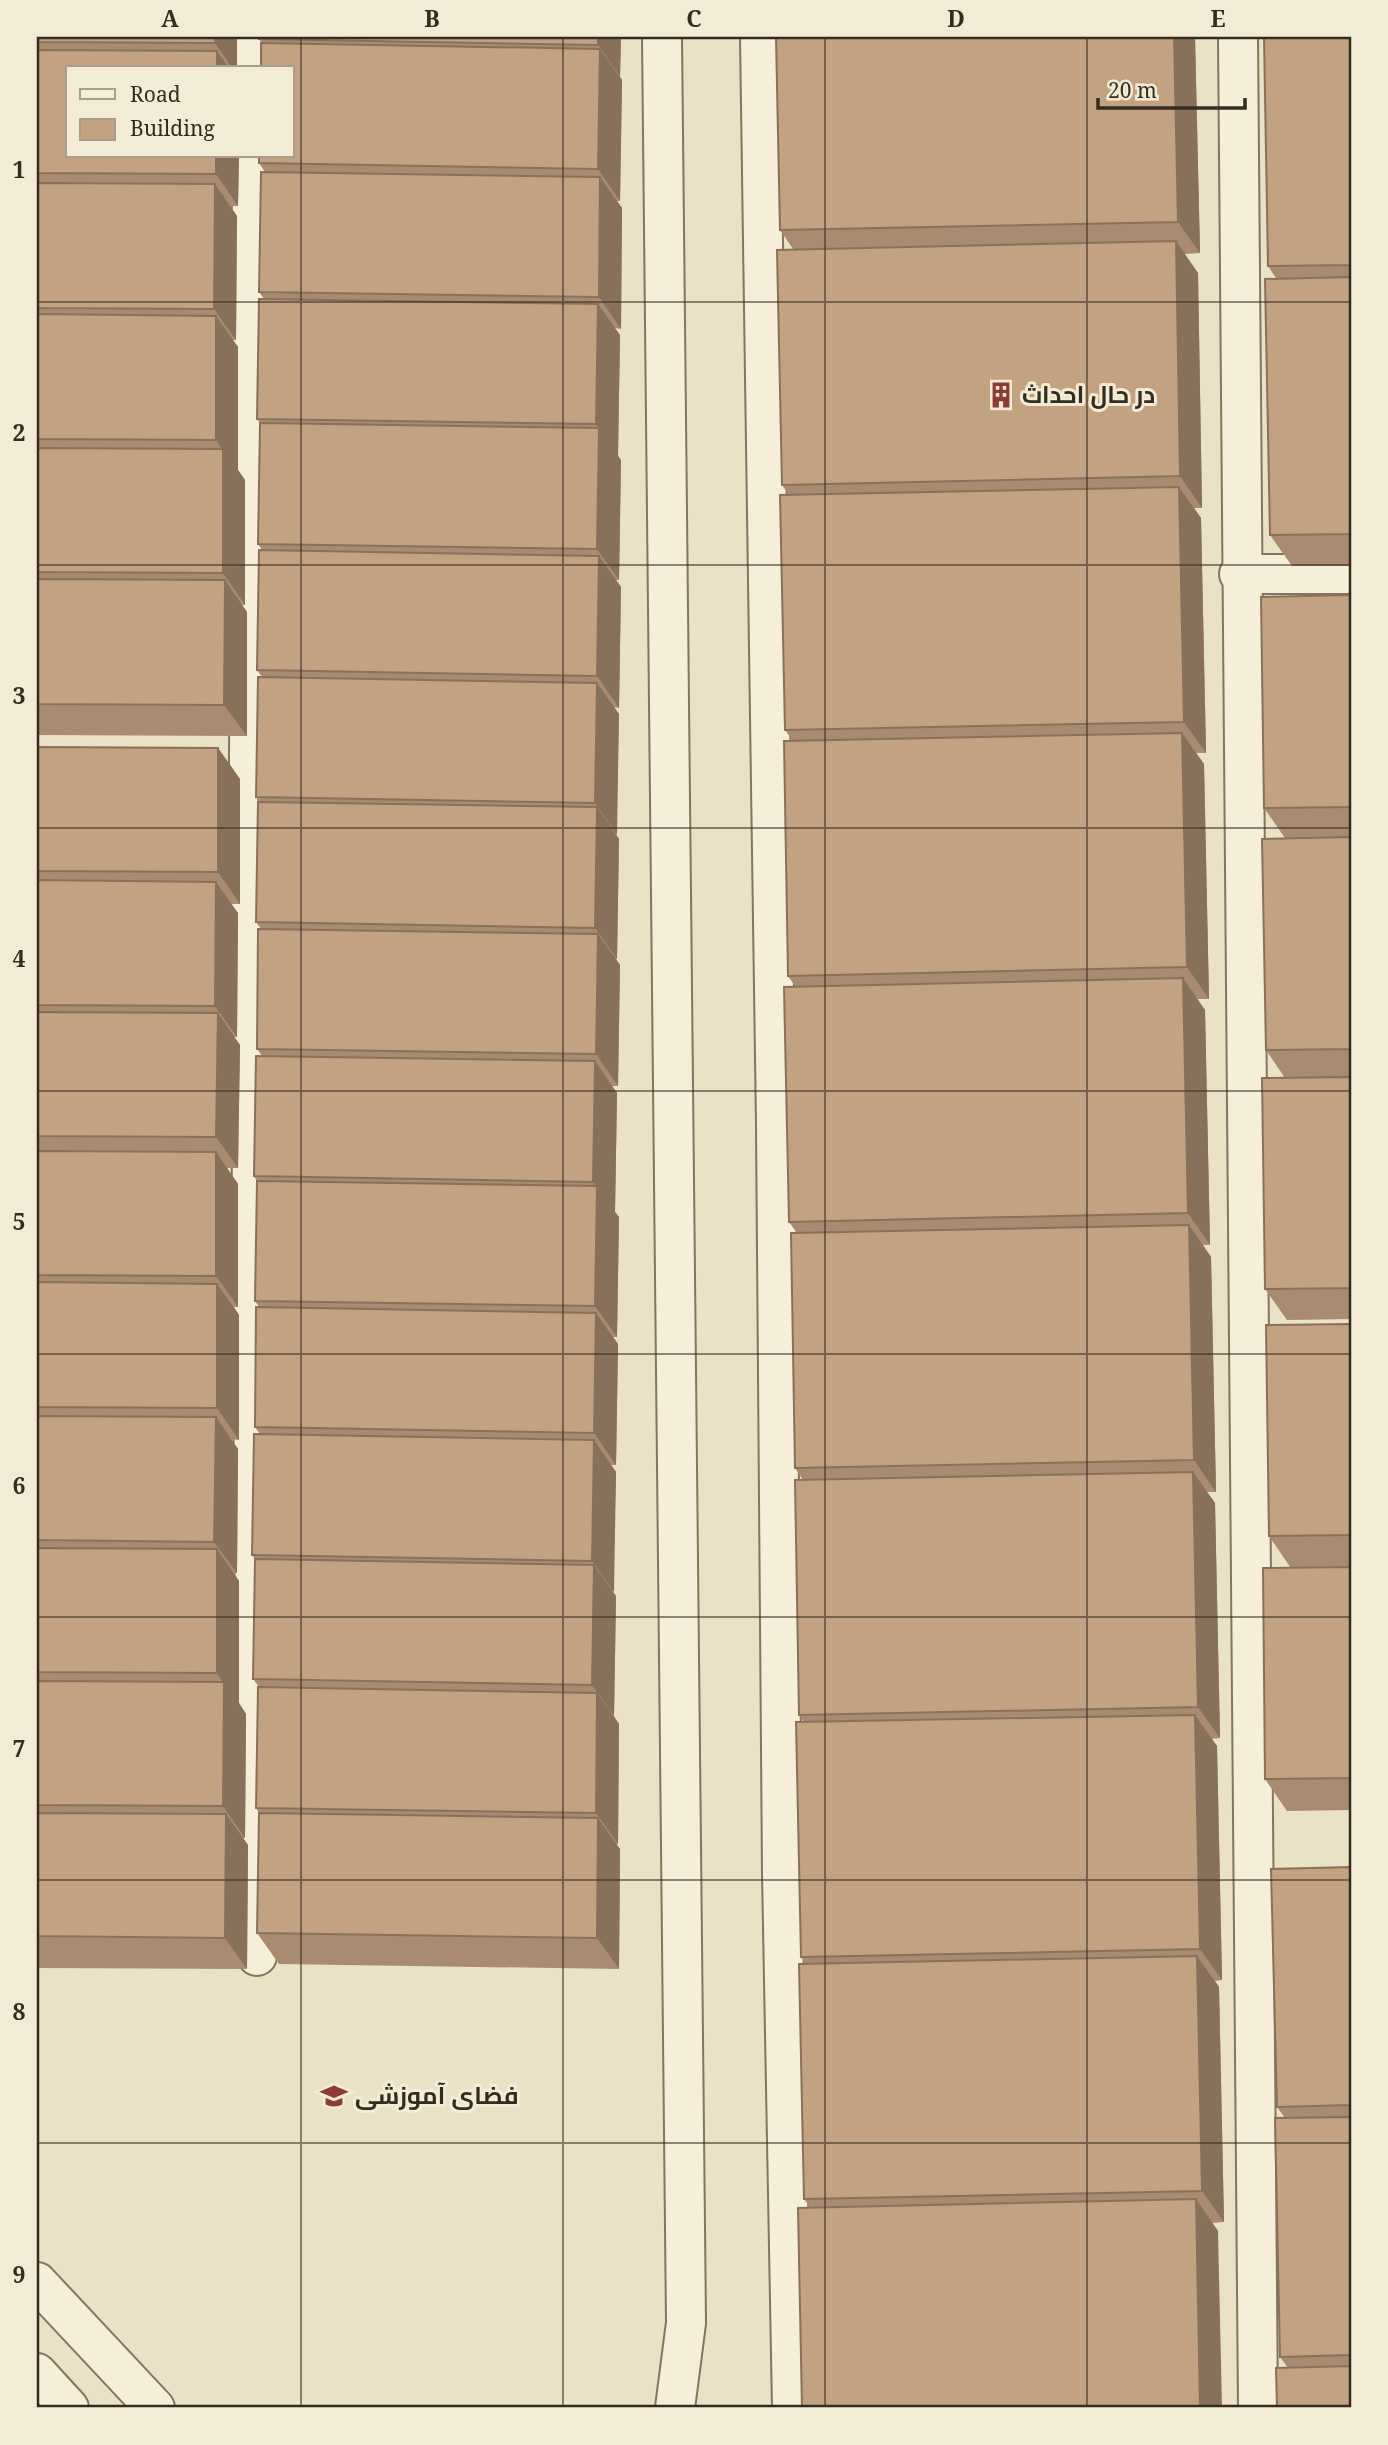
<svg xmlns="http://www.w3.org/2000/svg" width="1388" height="2445" font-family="'Noto Serif',Cairo,serif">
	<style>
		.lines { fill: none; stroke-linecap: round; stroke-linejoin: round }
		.minor-casing { stroke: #83755f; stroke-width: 42 }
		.tertiary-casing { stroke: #83755f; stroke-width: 42 }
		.minor { stroke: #f5efda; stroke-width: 38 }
		.tertiary { stroke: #f5efda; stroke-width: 38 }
		.wall { fill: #a88b70 }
		.shaded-wall { fill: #88715b }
		.building { fill: #c3a282; stroke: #88715b; stroke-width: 2 }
		.grid { fill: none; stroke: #352c21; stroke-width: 2; stroke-opacity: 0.55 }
		.labels { text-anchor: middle; stroke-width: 6; stroke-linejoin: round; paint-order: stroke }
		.poi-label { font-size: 24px; font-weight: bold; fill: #352c21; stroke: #f2ecd6; text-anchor: start }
		.neatline { fill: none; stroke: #352c21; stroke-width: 2.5 }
		.grid-label { font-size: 23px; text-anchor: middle; font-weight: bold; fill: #352c21 }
	</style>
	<rect width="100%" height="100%" fill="#e9e2c7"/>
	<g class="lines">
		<g class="minor-casing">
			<path id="minor" d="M 1238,37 C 1239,827 1257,1618 1258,2408
				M 252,68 L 252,37
				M 252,156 L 249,758 L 257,1956
				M 1239,574 L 1351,574"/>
		</g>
		<g class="tertiary-casing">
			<path id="tertiary" d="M 662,37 L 686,2323 L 675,2408
				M 760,37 L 776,1124 L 782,1873 L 792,2408
				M 37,2282 L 155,2408
				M 37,2373 L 69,2408"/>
		</g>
		<use href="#minor" class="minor"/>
		<use href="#tertiary" class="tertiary"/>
	</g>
	<path class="wall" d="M 37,37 L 237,37 L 237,68 L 68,68 L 239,156 L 238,206 L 230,206 L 237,216 L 236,340 L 233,340 L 238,347 L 238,470 L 245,480 L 245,605 L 242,605 L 247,612 L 247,736 L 37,735 Z
		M 621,37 L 620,76 L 622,80 L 620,201 L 617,201 L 622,208 L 621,329 L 615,328 L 620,335 L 618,456 L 621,460 L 619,580 L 616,580 L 621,587 L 619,708 L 614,707 L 619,714 L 616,835 L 619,839 L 617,959 L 616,959 L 620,965 L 618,1086 L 612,1086 L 617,1093 L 615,1212 L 619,1217 L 617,1337 L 613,1337 L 618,1344 L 616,1465 L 611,1465 L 616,1472 L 613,1592 L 616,1596 L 614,1716 L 619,1724 L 618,1844 L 616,1844 L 620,1849 L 619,1969 L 279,1964 L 257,1933 L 259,1813 L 256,1808 L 259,1687 L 253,1679 L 255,1559 L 252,1555 L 260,1434 L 255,1427 L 259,1307 L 255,1301 L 257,1181 L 254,1176 L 262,1056 L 257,1049 L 261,929 L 256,922 L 258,802 L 256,797 L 262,677 L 257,670 L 262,550 L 258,544 L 260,423 L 257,419 L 264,299 L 259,292 L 265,172 L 259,163 L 262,43 L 259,39 Z
		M 776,37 L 1195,37 L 1200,253 L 1184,254 L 1198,273 L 1202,508 L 1194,508 L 1201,518 L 1206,753 L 1196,753 L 1204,764 L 1209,999 L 1197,999 L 1205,1010 L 1210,1245 L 1203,1245 L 1211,1257 L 1216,1492 L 1207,1492 L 1215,1503 L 1220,1738 L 1211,1739 L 1217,1746 L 1222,1980 L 1215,1981 L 1219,1987 L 1224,2222 L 1212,2223 L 1218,2231 L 810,2207 L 804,2199 L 806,1964 L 801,1957 L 804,1722 L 799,1715 L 803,1480 L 795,1468 L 797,1233 L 789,1222 L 795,986 L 788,976 L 792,740 L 785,730 L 789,495 L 782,485 L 793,249 L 780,230 Z
		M 1351,37 L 1351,566 L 1292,566 L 1270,535 L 1276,278 L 1268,266 Z
		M 1351,595 L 1351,1319 L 1287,1320 L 1265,1289 L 1285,1078 L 1266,1050 L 1285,838 L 1264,808 Z
		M 37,747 L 218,748 L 240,779 L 240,904 L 231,904 L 238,913 L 237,1037 L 234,1037 L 240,1045 L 238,1168 L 227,1168 L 238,1184 L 238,1307 L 234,1307 L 239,1315 L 239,1440 L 231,1439 L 238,1449 L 237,1573 L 234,1573 L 239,1581 L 239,1703 L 246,1714 L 245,1838 L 243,1838 L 248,1845 L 247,1969 L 37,1968 Z
		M 1351,1324 L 1351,1810 L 1287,1811 L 1265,1779 L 1291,1568 L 1269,1536 Z
		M 1351,1867 L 1351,2408 L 1288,2368 L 1280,2357 L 1285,2118 L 1277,2107 Z"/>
	<path class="shaded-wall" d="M 215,37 L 237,37 L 237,68 L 232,68 L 215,43 Z
		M 598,37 L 621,37 L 620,76 L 598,45 Z
		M 1174,37 L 1195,37 L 1200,253 L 1178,222 Z
		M 600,49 L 622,80 L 620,201 L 598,169 Z
		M 217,51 L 229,68 L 217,68 Z
		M 216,156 L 239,156 L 238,206 L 216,174 Z
		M 600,177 L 622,208 L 621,329 L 599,297 Z
		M 215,184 L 237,216 L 236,340 L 214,309 Z
		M 1176,241 L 1198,273 L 1202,508 L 1180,476 Z
		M 598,304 L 620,335 L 618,456 L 596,424 Z
		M 216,316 L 238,347 L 238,470 L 245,480 L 245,605 L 223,573 L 223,451 L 216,440 Z
		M 599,428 L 621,460 L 619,580 L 597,549 Z
		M 1179,487 L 1201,518 L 1206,753 L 1184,722 Z
		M 599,556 L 621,587 L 619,708 L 597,676 Z
		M 225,580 L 247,612 L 247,736 L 224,705 Z
		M 597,683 L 619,714 L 617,835 L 595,803 Z
		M 1182,733 L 1204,764 L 1209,999 L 1187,967 Z
		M 218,748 L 240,779 L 240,904 L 218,872 Z
		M 597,807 L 619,839 L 617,959 L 595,928 Z
		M 216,882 L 238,913 L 237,1037 L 215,1006 Z
		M 598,934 L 620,965 L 618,1086 L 596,1054 Z
		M 1183,978 L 1205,1010 L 1210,1245 L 1188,1213 Z
		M 218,1013 L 240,1045 L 238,1168 L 216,1137 Z
		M 595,1061 L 617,1093 L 615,1212 L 619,1217 L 617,1337 L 595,1306 L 596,1186 L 593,1182 Z
		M 216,1152 L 238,1184 L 238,1307 L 216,1276 Z
		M 1189,1225 L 1211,1257 L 1216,1492 L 1194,1460 Z
		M 217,1284 L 239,1315 L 239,1440 L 217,1408 Z
		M 596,1313 L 618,1344 L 616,1465 L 594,1433 Z
		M 216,1417 L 238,1449 L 237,1573 L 214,1542 Z
		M 594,1440 L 616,1472 L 614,1592 L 592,1561 Z
		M 1193,1472 L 1215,1503 L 1220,1738 L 1198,1707 Z
		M 217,1549 L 239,1581 L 239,1703 L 246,1714 L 245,1838 L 223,1806 L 224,1684 L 217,1673 Z
		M 594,1565 L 616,1596 L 614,1716 L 592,1685 Z
		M 597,1693 L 619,1724 L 618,1844 L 596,1813 Z
		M 1195,1715 L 1217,1746 L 1222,1980 L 1200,1949 Z
		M 226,1814 L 248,1845 L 247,1969 L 225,1938 Z
		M 598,1818 L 620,1849 L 619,1969 L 597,1938 Z
		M 1197,1956 L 1219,1987 L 1224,2222 L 1202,2191 Z
		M 1196,2199 L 1218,2231 L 1222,2408 L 1200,2408 Z"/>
	<path class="building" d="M 37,37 L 215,37 L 215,43 L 37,42 Z
		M 259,37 L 598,37 L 598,45 L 259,39 Z
		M 776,37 L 1174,37 L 1178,222 L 780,230 Z
		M 1264,37 L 1351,37 L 1351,265 L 1268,266 Z
		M 261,43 L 600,49 L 598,169 L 259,163 L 259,156 L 292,156 L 292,68 L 261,68 Z
		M 37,50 L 217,51 L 217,68 L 68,68 L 68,156 L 216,156 L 216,174 L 37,173 Z
		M 261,172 L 600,177 L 599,297 L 259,292 Z
		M 37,183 L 215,184 L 214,309 L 37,308 Z
		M 1176,241 L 1180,476 L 782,485 L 777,250 Z
		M 1351,277 L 1351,534 L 1270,535 L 1265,279 Z
		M 259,299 L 598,304 L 596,424 L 257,419 Z
		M 37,314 L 216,316 L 216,440 L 37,439 Z
		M 260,423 L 599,428 L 597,549 L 258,544 Z
		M 37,448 L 223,449 L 223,573 L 37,572 Z
		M 1179,487 L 1184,722 L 785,730 L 780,495 Z
		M 259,550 L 599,556 L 597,676 L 257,670 Z
		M 37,579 L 225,580 L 224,705 L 37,704 Z
		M 1351,595 L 1351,807 L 1264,808 L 1261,597 Z
		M 258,677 L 597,683 L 595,803 L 256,797 Z
		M 1182,733 L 1187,967 L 788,976 L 784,741 Z
		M 37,747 L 218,748 L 218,872 L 37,871 Z
		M 258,802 L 597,807 L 595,928 L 256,922 Z
		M 1351,837 L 1351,1049 L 1266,1050 L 1262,839 Z
		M 37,880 L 216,882 L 215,1006 L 37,1005 Z
		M 258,929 L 598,934 L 596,1054 L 257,1049 Z
		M 1183,978 L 1188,1213 L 789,1222 L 784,987 Z
		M 37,1012 L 218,1013 L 216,1137 L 37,1136 Z
		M 256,1056 L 595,1061 L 593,1182 L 254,1176 Z
		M 1351,1077 L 1351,1288 L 1265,1289 L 1262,1078 Z
		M 37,1151 L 216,1152 L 216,1276 L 37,1275 Z
		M 257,1181 L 597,1186 L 595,1306 L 255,1301 Z
		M 1189,1225 L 1194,1460 L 795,1468 L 791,1233 Z
		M 37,1282 L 217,1284 L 217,1408 L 37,1407 Z
		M 256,1307 L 596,1313 L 594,1433 L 255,1427 Z
		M 1351,1324 L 1351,1535 L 1269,1536 L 1266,1325 Z
		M 37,1416 L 216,1417 L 214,1542 L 37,1540 Z
		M 254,1434 L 594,1440 L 592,1561 L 252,1555 Z
		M 1193,1472 L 1198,1707 L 799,1715 L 795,1480 Z
		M 37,1548 L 217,1549 L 217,1673 L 37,1672 Z
		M 255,1559 L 594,1565 L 592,1685 L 253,1679 Z
		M 1351,1567 L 1351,1778 L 1265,1779 L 1263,1568 Z
		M 37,1681 L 224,1682 L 223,1806 L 37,1805 Z
		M 258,1687 L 597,1693 L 596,1813 L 256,1808 Z
		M 1195,1715 L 1200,1949 L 801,1957 L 796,1722 Z
		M 37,1813 L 226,1814 L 225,1938 L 37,1936 Z
		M 259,1813 L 598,1818 L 597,1938 L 257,1933 Z
		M 1351,1867 L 1351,2105 L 1277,2107 L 1271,1869 Z
		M 1197,1956 L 1202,2191 L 804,2199 L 799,1964 Z
		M 1351,2117 L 1351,2355 L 1280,2357 L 1275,2118 Z
		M 1196,2199 L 1200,2408 L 802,2408 L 798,2208 Z
		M 1351,2366 L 1351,2408 L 1277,2408 L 1276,2368 Z"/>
	<path class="grid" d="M 301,37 L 301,2408M 563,37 L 563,2408M 825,37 L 825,2408M 1087,37 L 1087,2408M 37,302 L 1351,302M 37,565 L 1351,565M 37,828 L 1351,828M 37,1091 L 1351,1091M 37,1354 L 1351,1354M 37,1617 L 1351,1617M 37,1880 L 1351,1880M 37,2143 L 1351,2143"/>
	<defs>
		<g id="building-bare" transform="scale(2.1)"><path d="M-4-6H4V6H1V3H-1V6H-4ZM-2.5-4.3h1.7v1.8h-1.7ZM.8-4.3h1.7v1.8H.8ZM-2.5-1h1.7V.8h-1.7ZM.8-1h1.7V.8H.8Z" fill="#8c3b35" stroke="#f2ecd6" stroke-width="2.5" paint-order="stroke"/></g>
		<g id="school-bare" transform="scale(2.1)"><path d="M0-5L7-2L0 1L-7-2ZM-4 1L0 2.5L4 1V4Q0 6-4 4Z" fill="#8c3b35" stroke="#f2ecd6" stroke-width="2.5" paint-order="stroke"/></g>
	</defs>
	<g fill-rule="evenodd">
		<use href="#building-bare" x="1001" y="395"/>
		<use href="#school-bare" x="334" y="2096"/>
	</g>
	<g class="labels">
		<g class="poi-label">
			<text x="1022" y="403">در حال احداث</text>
			<text x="355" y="2104">فضای آموزشی</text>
		</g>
	</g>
	<rect width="1388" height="2445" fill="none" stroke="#f2ecd6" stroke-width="77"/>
	<rect x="66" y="66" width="228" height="91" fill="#f2ecd6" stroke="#a69f8e" stroke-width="2"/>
	<rect x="80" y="89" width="35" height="10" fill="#f5efda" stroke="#a69f8e" stroke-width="2"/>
	<text x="130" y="102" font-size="21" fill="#352c21">Road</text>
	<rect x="80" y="119" width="35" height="21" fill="#c3a282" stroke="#a69f8e" stroke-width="2"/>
	<text x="130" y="136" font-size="21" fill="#352c21">Building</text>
	<path d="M1098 98v10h147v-10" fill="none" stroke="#352c21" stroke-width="3.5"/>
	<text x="1108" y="98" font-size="21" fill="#352c21" stroke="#f2ecd6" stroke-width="5" paint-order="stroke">20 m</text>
	<rect x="38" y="38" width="1312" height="2368" class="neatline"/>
	<g class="grid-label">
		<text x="170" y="27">A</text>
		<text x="432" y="27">B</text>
		<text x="694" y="27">C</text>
		<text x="956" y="27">D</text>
		<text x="1218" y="27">E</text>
		<text x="19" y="178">1</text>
		<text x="19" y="441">2</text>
		<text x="19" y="704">3</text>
		<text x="19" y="967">4</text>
		<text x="19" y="1230">5</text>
		<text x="19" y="1494">6</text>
		<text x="19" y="1757">7</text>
		<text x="19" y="2020">8</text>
		<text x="19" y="2283">9</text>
	</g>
</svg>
